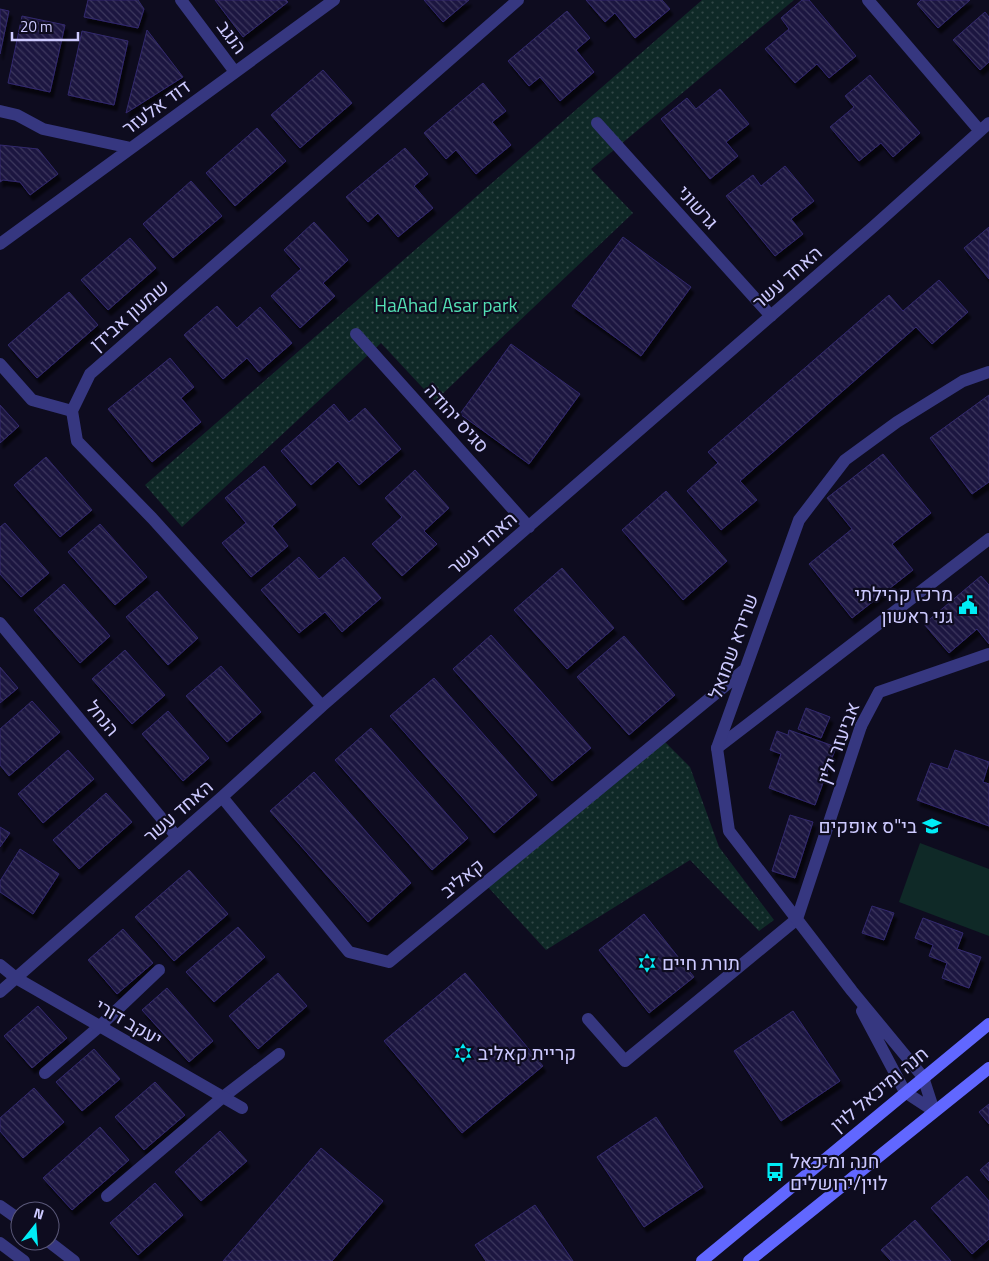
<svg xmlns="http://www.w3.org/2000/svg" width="989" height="1261" font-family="'Titillium Web',Heebo,sans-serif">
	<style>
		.grass { fill: url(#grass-dots) }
		.garden { fill: #0f2927 }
		.building { fill: url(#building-back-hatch); stroke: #32296d; filter: url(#shadow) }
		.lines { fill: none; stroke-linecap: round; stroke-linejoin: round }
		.service { stroke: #363780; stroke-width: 12 }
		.pedestrian { stroke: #363780; stroke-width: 12 }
		.minor { stroke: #363780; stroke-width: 12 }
		.tertiary { stroke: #363780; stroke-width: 12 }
		.secondary { stroke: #6167ff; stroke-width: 12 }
		.labels { text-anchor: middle; stroke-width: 4.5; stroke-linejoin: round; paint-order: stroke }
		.street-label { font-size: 19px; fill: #cdcaff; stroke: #0e0c1f }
		.park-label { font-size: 19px; fill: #54e1b5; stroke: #0e0c1f }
		.poi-label { font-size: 19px; fill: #cdcaff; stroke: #0e0c1f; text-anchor: start }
	</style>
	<defs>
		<pattern id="grass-dots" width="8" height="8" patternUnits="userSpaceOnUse" patternTransform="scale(1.25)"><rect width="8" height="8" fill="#0f2927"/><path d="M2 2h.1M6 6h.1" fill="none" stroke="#314747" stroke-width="1.8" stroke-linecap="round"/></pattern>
		<pattern id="building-back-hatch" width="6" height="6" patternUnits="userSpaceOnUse" patternTransform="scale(1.25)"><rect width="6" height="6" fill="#1d1741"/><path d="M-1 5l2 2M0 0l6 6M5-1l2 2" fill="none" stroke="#3d375e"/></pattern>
		<filter id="shadow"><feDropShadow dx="3" dy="5.5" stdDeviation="1" flood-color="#0009"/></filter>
	</defs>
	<rect width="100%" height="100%" fill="#0e0c1f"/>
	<path class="grass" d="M 702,0 L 794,0 L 591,169 L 633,213 L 435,401 L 381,343 L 182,527 L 145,485 Z
		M 662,739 L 690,767 L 719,847 L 774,920 L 759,931 L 690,860 L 546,950 L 487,886 Z"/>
	<path class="garden" d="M 920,843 L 989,869 L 989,936 L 899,902 Z"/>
	<path class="building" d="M 88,0 L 138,0 L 144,9 L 138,28 L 84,17 Z
		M 215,0 L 286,0 L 288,2 L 243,37 Z
		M 424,0 L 469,0 L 443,22 Z
		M 586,0 L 662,0 L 670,9 L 635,38 L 615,13 L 605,22 Z
		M 802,0 L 809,0 L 856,56 L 829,78 L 817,64 L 795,83 L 765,49 L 789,29 L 781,18 Z
		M 921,0 L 970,0 L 938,28 L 917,4 Z
		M 0,9 L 9,11 L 0,54 Z
		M 567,11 L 590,38 L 576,50 L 594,72 L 560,101 L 540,77 L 529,86 L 508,61 Z
		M 985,12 L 989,17 L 989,62 L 980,70 L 953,40 Z
		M 22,16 L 65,25 L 50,92 L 8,83 Z
		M 147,30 L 183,77 L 126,113 Z
		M 82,31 L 128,41 L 114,105 L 68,95 Z
		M 323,70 L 352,103 L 300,148 L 271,115 Z
		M 870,75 L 920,133 L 893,157 L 881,143 L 859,161 L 830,127 L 854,107 L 845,96 Z
		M 483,83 L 506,111 L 492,122 L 511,145 L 476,174 L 456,150 L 446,159 L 424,133 Z
		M 720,89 L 749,124 L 726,142 L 738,156 L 710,179 L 661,119 L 687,98 L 696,109 Z
		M 257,128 L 286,161 L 235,206 L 206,173 Z
		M 0,145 L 38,149 L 58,174 L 30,195 L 20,182 L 3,180 L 0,182 Z
		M 405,148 L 428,174 L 414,186 L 433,208 L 398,237 L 378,213 L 368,222 L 346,197 Z
		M 785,166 L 814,201 L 791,219 L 803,234 L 775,256 L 726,196 L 753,175 L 761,186 Z
		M 191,181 L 222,216 L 173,258 L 143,224 Z
		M 314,222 L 348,260 L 323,283 L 335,296 L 300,328 L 271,296 L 301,269 L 284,250 Z
		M 989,227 L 989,279 L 964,248 Z
		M 623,237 L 691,287 L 641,356 L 572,306 Z
		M 130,238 L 156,268 L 108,310 L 81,280 Z
		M 939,280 L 968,312 L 932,344 L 916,327 L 740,481 L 757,500 L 721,530 L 687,491 L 718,463 L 708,452 L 889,295 L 903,311 Z
		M 69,292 L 98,325 L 37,378 L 8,345 Z
		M 217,306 L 237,328 L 260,307 L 292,343 L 259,372 L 247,358 L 223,379 L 184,335 Z
		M 511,344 L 580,394 L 529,464 L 460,414 Z
		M 170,358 L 194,387 L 181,398 L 201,422 L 152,462 L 108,409 Z
		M 989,395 L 989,482 L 972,494 L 930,438 Z
		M 334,404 L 349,422 L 365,408 L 401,449 L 359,485 L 338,461 L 311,485 L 281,451 Z
		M 0,405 L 19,426 L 0,443 Z
		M 883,454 L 931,513 L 892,544 L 913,570 L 852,618 L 809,564 L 852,529 L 827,498 Z
		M 46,457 L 92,510 L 60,537 L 14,485 Z
		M 264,466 L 296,505 L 272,526 L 288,546 L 251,577 L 222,543 L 246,523 L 225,498 Z
		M 415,470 L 449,508 L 424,531 L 437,544 L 402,576 L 372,544 L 402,517 L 385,498 Z
		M 666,491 L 727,561 L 683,600 L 622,530 Z
		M 5,523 L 49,573 L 21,597 L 0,574 L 0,527 Z
		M 100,524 L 147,577 L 115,605 L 68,552 Z
		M 299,557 L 319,579 L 344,557 L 381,598 L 342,632 L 325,612 L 299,633 L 261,590 Z
		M 562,568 L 614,628 L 567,669 L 514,610 Z
		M 981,576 L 989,585 L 989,644 L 977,629 L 949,653 L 924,624 Z
		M 64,584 L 110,636 L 80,663 L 34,610 Z
		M 157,591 L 198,638 L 168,665 L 126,617 Z
		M 491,635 L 591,748 L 552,781 L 453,669 Z
		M 624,636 L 675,695 L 629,735 L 577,677 Z
		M 125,650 L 165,695 L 132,724 L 92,679 Z
		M 221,666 L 261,712 L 227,742 L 186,696 Z
		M 0,667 L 18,688 L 0,703 Z
		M 434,678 L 537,795 L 494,833 L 390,716 Z
		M 32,701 L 60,732 L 9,776 L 0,765 L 0,729 Z
		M 806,708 L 830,717 L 821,738 L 798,729 Z
		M 168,711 L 209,758 L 183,781 L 142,734 Z
		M 371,728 L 468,838 L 432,870 L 335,760 Z
		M 789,730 L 836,747 L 815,805 L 769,788 L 781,754 L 770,750 L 777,731 L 788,735 Z
		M 68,750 L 94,779 L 43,823 L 18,794 Z
		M 955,750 L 989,762 L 983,782 L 989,784 L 989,826 L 917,800 L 931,763 L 948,769 Z
		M 314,772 L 411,883 L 368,922 L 270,811 Z
		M 106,793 L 132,822 L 79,869 L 53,840 Z
		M 790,815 L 813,822 L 795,878 L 772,871 Z
		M 0,827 L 10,833 L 0,847 Z
		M 20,849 L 59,874 L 33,914 L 0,892 L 0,881 Z
		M 189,870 L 228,914 L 174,961 L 135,917 Z
		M 872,906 L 894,913 L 884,940 L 862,933 Z
		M 644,914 L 694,977 L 649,1013 L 599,950 Z
		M 923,918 L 963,933 L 957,949 L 981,957 L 969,988 L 942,978 L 947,963 L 929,956 L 933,945 L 915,938 Z
		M 238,927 L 265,957 L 214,1002 L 186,972 Z
		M 123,929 L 153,963 L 117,994 L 88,960 Z
		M 278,973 L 307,1006 L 258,1049 L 229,1016 Z
		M 465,973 L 543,1066 L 462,1133 L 384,1041 Z
		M 167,988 L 213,1041 L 189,1062 L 142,1010 Z
		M 38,1006 L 67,1038 L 32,1068 L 4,1036 Z
		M 793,1011 L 840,1081 L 781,1121 L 734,1051 Z
		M 94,1049 L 120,1079 L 82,1111 L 56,1082 Z
		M 155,1082 L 185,1115 L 144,1150 L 115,1117 Z
		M 34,1088 L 64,1122 L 23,1158 L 0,1131 L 0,1118 Z
		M 989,1104 L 989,1124 L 979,1112 Z
		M 656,1117 L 703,1187 L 644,1227 L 597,1157 Z
		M 100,1127 L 129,1160 L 72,1210 L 43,1178 Z
		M 220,1131 L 247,1161 L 201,1201 L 175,1172 Z
		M 321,1148 L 383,1201 L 332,1261 L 223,1261 Z
		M 989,1162 L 989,1181 L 980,1170 Z
		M 967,1176 L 989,1201 L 989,1239 L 972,1254 L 931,1208 Z
		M 155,1183 L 183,1215 L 138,1255 L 110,1223 Z
		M 535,1205 L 573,1261 L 486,1261 L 475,1245 Z
		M 915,1220 L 951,1261 L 891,1261 L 881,1250 Z"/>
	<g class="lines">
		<path class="service" d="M 0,364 L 32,400 L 72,411
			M 717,748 L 989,539
			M 588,1019 L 625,1061 L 797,919
			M 45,1073 L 100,1026 L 159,970
			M 107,1196 L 223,1097 L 279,1054"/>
		<path class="pedestrian" d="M 861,726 L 879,692 L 989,654"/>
		<path class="minor" d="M 181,0 L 235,72
			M 868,0 L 980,131
			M 0,111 L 17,115 L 43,129 L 131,148
			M 597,123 L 771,316
			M 0,244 L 334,0
			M 356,334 L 529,527
			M 0,623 L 177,837
			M 322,706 L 152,518 L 77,441 L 72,411 L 90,374 L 518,0
			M 222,797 L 349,952 L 389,962 L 743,671
			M 797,919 L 861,726
			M 0,965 L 16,978 L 242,1108
			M 0,992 L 222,797 L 322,706 L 873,227 L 989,123
			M 862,1011 L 905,1092 L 934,1111
			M 934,1111 L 923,1077 L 852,991 L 729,831 L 717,748 L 799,520 L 845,460 L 897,422 L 963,381 L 989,372"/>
		<path class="tertiary" d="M 0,1206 L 20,1220
			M 48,1241 L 74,1261
			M 0,1243 L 24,1261"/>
		<path class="secondary" d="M 702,1261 L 989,1024
			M 749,1261 L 989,1068"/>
	</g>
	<defs>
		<g id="civic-bare" transform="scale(1.5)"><path d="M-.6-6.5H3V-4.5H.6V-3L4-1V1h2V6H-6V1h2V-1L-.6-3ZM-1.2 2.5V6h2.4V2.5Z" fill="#00ecf5" stroke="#0e0c1f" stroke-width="2.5" paint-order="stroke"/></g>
		<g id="school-bare" transform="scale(1.5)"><path d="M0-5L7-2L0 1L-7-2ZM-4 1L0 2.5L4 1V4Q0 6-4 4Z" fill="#00ecf5" stroke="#0e0c1f" stroke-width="2.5" paint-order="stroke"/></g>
		<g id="synagogue-bare" transform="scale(1.5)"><path d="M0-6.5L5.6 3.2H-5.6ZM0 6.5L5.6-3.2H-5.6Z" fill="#00ecf5" stroke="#0e0c1f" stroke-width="2.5" paint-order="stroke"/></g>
		<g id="bus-bare" transform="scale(1.5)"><path d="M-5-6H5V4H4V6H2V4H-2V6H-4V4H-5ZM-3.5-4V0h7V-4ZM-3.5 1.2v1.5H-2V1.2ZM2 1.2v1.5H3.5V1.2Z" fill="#00ecf5" stroke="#0e0c1f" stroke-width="2.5" paint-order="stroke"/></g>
	</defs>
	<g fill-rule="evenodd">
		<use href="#civic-bare" x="968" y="605"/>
		<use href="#school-bare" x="932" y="826"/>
		<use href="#synagogue-bare" x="647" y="963"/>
		<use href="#synagogue-bare" x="463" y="1053"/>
		<use href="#bus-bare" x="775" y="1172"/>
	</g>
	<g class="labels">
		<g class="street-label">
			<text transform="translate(232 37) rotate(54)" y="7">הנגב</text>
			<text transform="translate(156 107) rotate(-36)" y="7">דוד אלעזר</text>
			<text transform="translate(698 207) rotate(48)" y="7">גרשוני</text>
			<text transform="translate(787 277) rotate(-41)" y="7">האחד עשר</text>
			<text transform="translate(129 315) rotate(-41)" y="7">שמעון אבידן</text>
			<text transform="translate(457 418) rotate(48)" y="7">סגיס יהודה</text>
			<text transform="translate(482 543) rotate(-41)" y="7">האחד עשר</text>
			<text transform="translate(733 646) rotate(-70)" y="7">שרירא שמואל</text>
			<text transform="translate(103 718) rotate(50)" y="7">הנחל</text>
			<text transform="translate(838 743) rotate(-69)" y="7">אביעזר ילין</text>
			<text transform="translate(178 811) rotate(-41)" y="7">האחד עשר</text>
			<text transform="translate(462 878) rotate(-39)" y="7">קאליב</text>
			<text transform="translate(129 1022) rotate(30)" y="7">יעקב דורי</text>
			<text transform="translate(879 1089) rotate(-40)" y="7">חנה ומיכאל לוין</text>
		</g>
		<g class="park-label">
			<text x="446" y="312">HaAhad Asar park</text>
		</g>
		<g class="poi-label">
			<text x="953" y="601" text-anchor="end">מרכז קהילתי<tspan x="953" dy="22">גני ראשון</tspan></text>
			<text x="917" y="833" text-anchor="end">בי"ס אופקים</text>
			<text x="662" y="970">תורת חיים</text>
			<text x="478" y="1060">קריית קאליב</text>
			<text x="790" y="1168">חנה ומיכאל<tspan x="790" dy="22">לוין/ירושלים</tspan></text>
		</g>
	</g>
	<g transform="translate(35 1226) rotate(17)"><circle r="24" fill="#0e0c1f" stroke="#5a5879"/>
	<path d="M0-4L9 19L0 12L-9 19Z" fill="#00ecf5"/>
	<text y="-8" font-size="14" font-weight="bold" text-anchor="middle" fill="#cdcaff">N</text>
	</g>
	<path d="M12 32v8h66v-8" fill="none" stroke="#cdcaff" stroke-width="2.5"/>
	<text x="20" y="32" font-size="15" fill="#cdcaff" stroke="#0e0c1f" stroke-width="4" paint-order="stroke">20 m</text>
</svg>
